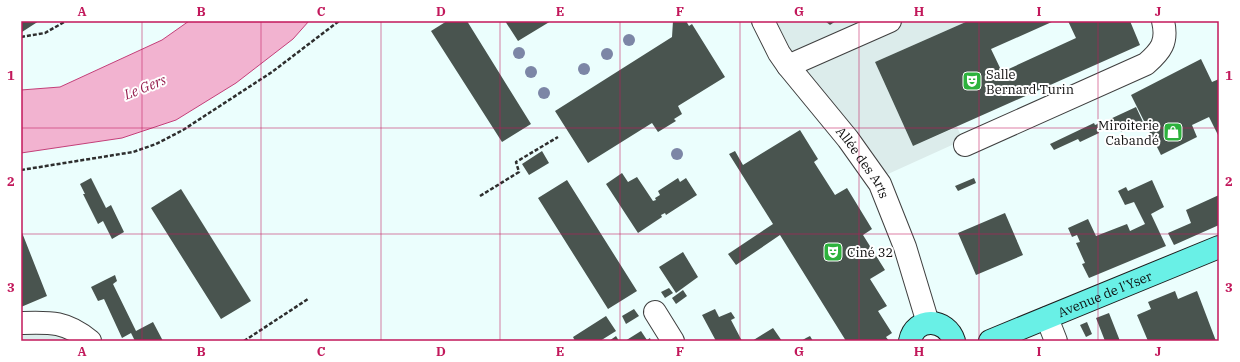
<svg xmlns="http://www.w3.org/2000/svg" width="1240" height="362" font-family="'IBM Plex Serif',serif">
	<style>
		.plaza { fill: #dceceb }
		.water { fill: #f2b3d0; stroke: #c43f79 }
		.building { fill: #49544f }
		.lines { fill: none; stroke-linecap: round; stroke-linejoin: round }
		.minor-casing { stroke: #3f3f3f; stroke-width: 24 }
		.major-casing { stroke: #1d1d1d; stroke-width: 24 }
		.path { stroke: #2e2e2e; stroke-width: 2.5; stroke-dasharray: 4 2; stroke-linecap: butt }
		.minor { stroke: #fff; stroke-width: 22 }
		.major { stroke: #69f0e6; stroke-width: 22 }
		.tree { fill: #7c86a6 }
		.grid { fill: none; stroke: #c2185b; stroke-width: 1; stroke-opacity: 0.55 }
		.labels { text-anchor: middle; stroke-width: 4; stroke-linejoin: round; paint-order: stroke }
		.poi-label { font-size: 13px; fill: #0c0c0c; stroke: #fff; text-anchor: start }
		.street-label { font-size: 13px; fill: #0c0c0c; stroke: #fff }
		.water-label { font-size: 14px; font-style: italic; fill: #951d4d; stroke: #fff }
		.neatline { fill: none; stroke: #c2185b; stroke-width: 1.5 }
		.grid-label { font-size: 13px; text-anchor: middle; font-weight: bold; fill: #c2185b }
	</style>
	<rect width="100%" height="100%" fill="#ebfefd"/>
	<path class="plaza" d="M 772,21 L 825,21 L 830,25 L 836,21 L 845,22 L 846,21 L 968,21 L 875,62 L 913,146 L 957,127 L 963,140 L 888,174 L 885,174 L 785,45 Z
		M 51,331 L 77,341 L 21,341 L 21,335 Z"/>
	<path class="water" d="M 189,21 L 309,21 L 293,39 L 236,83 L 176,120 L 122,138 L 21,153 L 21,90 L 60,87 L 162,40 Z"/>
	<path class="building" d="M 21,21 L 39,21 L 22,32 L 21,29 Z
		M 447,21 L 467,21 L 531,124 L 502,142 L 431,31 Z
		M 505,21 L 551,21 L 518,41 Z
		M 673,21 L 686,21 L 689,26 L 692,24 L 725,77 L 678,106 L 682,114 L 674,119 L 676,121 L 658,132 L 652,123 L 588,163 L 555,111 L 672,37 Z
		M 825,21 L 836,21 L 830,25 Z
		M 968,21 L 1054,21 L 991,49 L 1002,72 L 1076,38 L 1068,21 L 1130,21 L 1140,45 L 913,146 L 875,62 Z
		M 1201,59 L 1212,82 L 1219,79 L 1219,137 L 1209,117 L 1192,125 L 1197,137 L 1161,155 L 1131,95 Z
		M 1136,107 L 1143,122 L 1121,132 L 1119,126 L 1112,129 L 1108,120 Z
		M 1094,123 L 1095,125 L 1100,123 L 1103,129 L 1098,131 L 1099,133 L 1080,142 L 1078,139 L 1054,150 L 1050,144 Z
		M 800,130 L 818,159 L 814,162 L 835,195 L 847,188 L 872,229 L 863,235 L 885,270 L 870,279 L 887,306 L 878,311 L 892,333 L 886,337 L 889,341 L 846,341 L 780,235 L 736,265 L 728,254 L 773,224 L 729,154 L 735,151 L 743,165 Z
		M 542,151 L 549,163 L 529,175 L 522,164 Z
		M 622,173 L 628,182 L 637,177 L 653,201 L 656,200 L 655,198 L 660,195 L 658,191 L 678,178 L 680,182 L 686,178 L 697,195 L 666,215 L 665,213 L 661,215 L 662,217 L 638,233 L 606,184 Z
		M 91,178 L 106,208 L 111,205 L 124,232 L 112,239 L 103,221 L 98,224 L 83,194 L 85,194 L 80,184 Z
		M 974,178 L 976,183 L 958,191 L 955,186 Z
		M 567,180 L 637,291 L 608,309 L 538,198 Z
		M 1152,180 L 1164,207 L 1151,214 L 1166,246 L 1089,278 L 1082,264 L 1085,263 L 1076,243 L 1080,242 L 1077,235 L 1072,237 L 1068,228 L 1088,219 L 1096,236 L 1127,224 L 1130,231 L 1145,224 L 1134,202 L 1125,205 L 1118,191 L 1126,187 L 1128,191 Z
		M 181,189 L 251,301 L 221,319 L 151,208 Z
		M 1219,195 L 1219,225 L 1174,245 L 1168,233 L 1191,223 L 1186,210 Z
		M 1005,213 L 1023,255 L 976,275 L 958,233 Z
		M 21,230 L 47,296 L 21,307 Z
		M 683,252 L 698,277 L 676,293 L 659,267 Z
		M 115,275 L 117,281 L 113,284 L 136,331 L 153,322 L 163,341 L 135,341 L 131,333 L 122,338 L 104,299 L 98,301 L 91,287 Z
		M 669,288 L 673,293 L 665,298 L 661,292 Z
		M 683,290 L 687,296 L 676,304 L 672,298 Z
		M 1175,291 L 1178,299 L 1197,291 L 1216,341 L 1148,341 L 1137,315 L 1151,309 L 1148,302 Z
		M 634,309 L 639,316 L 626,324 L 622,316 Z
		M 715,309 L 719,317 L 731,312 L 735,318 L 731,320 L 742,341 L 716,341 L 702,315 Z
		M 1109,313 L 1120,341 L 1105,341 L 1096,318 Z
		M 606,316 L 616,331 L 600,341 L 575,341 L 573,337 Z
		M 1087,322 L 1092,334 L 1086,337 L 1080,325 Z
		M 773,328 L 782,341 L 752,341 Z
		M 641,331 L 647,340 L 650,338 L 651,341 L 625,341 Z
		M 616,336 L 619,341 L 609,341 Z
		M 810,336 L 813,341 L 801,341 L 806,338 Z"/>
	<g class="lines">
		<g class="minor-casing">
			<g id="minor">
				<path id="s1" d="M 763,21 L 779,53 L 788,66 L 848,139 L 880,184 L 905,247 L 928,323"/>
				<path d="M 788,66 L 890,21"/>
				<path d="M 965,145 L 1146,64 C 1161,51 1168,42 1163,21"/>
				<path d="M 655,312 L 673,341"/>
				<path d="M 1047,318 L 1056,341"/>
				<path d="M 21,323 C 50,322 66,321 90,341"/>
			</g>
		</g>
		<g class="major-casing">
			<g id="major">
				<path d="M 910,341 C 915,316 947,318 954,341"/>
				<path id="s2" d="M 990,341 L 1219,247"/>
			</g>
		</g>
		<path class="path" d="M 21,37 L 45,33 L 66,21
			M 21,170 L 133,152 L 156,144 L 183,130 L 272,72 L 339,21
			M 480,196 L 519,172 L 516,162 L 558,137
			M 244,341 L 308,299"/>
		<use href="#minor" class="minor"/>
		<use href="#major" class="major"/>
	</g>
	<g class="tree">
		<circle cx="629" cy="40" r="6"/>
		<circle cx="519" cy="53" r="6"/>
		<circle cx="607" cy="54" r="6"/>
		<circle cx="584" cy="69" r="6"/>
		<circle cx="531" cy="72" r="6"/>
		<circle cx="544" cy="93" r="6"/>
		<circle cx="677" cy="154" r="6"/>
	</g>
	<path class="grid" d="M 142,21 L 142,341M 261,21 L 261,341M 381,21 L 381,341M 500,21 L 500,341M 620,21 L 620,341M 740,21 L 740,341M 859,21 L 859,341M 979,21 L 979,341M 1098,21 L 1098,341M 21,128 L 1219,128M 21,234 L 1219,234"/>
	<defs>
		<g id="theatre-square" transform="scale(1)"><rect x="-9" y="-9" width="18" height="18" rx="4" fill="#2db23d" stroke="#fff"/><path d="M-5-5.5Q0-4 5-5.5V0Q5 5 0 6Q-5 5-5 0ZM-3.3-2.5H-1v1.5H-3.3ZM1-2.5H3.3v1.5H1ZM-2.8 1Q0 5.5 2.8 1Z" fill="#fff"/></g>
		<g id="shop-square" transform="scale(1)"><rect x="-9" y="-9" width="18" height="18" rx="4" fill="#2db23d" stroke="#fff"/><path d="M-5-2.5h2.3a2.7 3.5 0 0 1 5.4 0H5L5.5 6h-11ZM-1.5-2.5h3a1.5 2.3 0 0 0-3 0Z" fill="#fff"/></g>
	</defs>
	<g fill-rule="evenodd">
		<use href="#theatre-square" x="972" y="81"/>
		<use href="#shop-square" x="1173" y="132"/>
		<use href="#theatre-square" x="833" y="252"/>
	</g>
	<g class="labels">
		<g class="poi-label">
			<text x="986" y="79">Salle<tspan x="986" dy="15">Bernard Turin</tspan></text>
			<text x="1159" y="130" text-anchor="end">Miroiterie<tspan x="1159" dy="15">Cabandé</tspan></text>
			<text x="847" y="257">Ciné 32</text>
		</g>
		<g class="street-label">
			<text dy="5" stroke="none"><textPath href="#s1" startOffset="174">Allée des Arts</textPath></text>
			<text dy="5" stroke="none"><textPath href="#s2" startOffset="124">Avenue de l'Yser</textPath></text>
		</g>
		<g class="water-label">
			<text transform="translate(145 87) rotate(-22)" y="5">Le Gers</text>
		</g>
	</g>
	<rect width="1240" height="362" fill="none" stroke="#ffffff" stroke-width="44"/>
	<rect x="22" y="22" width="1196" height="318" class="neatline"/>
	<g class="grid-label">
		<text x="82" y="16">A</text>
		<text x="201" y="16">B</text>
		<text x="321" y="16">C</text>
		<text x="441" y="16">D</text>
		<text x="560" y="16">E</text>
		<text x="680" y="16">F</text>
		<text x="799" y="16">G</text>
		<text x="919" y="16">H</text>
		<text x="1039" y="16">I</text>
		<text x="1158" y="16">J</text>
		<text x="11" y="80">1</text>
		<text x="1229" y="80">1</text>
		<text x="11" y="186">2</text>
		<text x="1229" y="186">2</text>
		<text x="11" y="292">3</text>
		<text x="1229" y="292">3</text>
		<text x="82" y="356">A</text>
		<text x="201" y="356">B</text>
		<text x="321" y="356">C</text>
		<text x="441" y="356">D</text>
		<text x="560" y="356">E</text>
		<text x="680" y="356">F</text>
		<text x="799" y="356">G</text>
		<text x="919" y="356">H</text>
		<text x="1039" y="356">I</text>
		<text x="1158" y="356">J</text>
	</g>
</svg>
